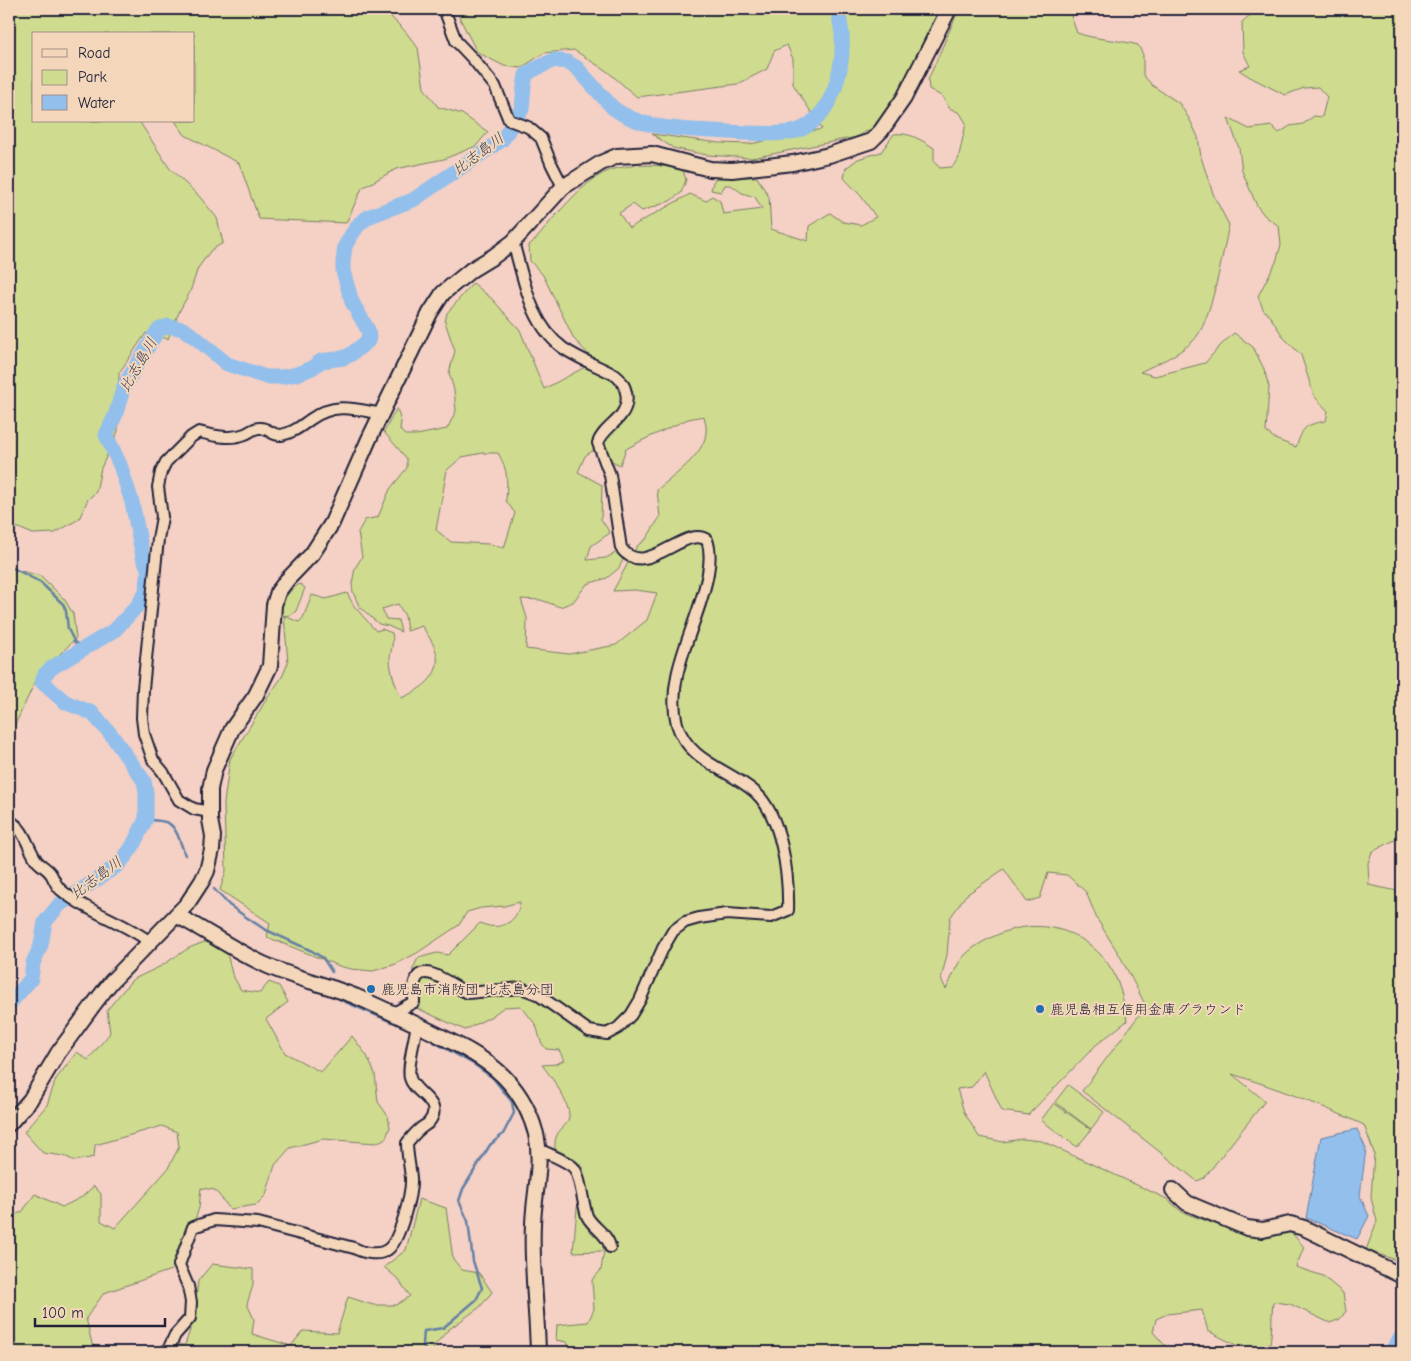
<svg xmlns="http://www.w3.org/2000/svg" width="1411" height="1361" font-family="'Comic Neue','Klee One',sans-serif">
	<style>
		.green { fill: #cfdb8e; stroke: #787e64; fill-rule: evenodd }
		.water { fill: #92bfec; stroke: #6580a5 }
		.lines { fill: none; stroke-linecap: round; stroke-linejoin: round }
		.stream { stroke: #6580a5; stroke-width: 2.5 }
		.river { stroke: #92bfec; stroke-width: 15 }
		.street-casing { stroke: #22223b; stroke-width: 14 }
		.secondary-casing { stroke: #22223b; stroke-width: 18 }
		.street { stroke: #f4d7ba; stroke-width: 10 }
		.secondary { stroke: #f4d7ba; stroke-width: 14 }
		.poi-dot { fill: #1f6fb2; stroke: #f4d7ba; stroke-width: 2 }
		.labels { text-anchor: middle; stroke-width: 4; stroke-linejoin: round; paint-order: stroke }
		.poi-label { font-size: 14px; fill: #22223b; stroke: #f4d7ba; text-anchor: start }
		.water-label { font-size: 15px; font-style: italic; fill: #38415e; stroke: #f4d7ba }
	</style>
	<rect width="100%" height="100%" fill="#f4d0c5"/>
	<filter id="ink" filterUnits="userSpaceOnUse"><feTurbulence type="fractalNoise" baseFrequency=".02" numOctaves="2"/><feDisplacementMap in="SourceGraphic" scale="10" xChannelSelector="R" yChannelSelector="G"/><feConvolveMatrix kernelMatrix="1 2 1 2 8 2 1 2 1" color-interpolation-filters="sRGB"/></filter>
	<g filter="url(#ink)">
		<path class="green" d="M 9,9 L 374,9 L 390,16 L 405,31 L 418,48 L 424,88 L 438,107 L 462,114 L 488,132 L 476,146 L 444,159 L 396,169 L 362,188 L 346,223 L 259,219 L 239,163 L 185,135 L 175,121 L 194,121 L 194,34 L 34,34 L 34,121 L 139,121 L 170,169 L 199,196 L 217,218 L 223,243 L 211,250 L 198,268 L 190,292 L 180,310 L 168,339 L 146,333 L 119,373 L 118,431 L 101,468 L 96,492 L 88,499 L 79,519 L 55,533 L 33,534 L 9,524 Z
			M 455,9 L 946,9 L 896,104 L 880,124 L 856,137 L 752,158 L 707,155 L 673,148 L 652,134 L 719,143 L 750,144 L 822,129 L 793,84 L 793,59 L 787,45 L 774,51 L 767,69 L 738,84 L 637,97 L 608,72 L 574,50 L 544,53 L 521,68 L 504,66 L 477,52 Z
			M 959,9 L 1065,9 L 1071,16 L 1077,33 C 1096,40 1117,39 1138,45 L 1143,55 L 1143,75 L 1153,86 L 1179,103 L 1190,120 L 1198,137 L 1201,157 L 1208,179 L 1214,196 L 1229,225 C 1223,251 1211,325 1193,341 C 1177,356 1158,363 1140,372 L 1155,376 L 1205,363 L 1220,346 L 1234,333 L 1253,347 L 1264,369 L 1269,387 L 1266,432 L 1277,440 L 1296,447 C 1304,426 1304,425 1326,421 L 1328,411 L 1314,396 L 1301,355 L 1284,338 L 1271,318 L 1263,309 L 1258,296 L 1276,262 L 1281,245 L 1279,226 L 1265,216 L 1257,206 L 1242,171 L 1239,148 L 1228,118 L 1249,129 L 1272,126 L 1279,133 L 1290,126 L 1303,124 L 1314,116 L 1322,117 L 1327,97 L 1318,87 L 1304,88 L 1285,95 L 1250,77 L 1239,70 L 1250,66 L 1243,52 L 1242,22 L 1257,9 L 1402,9 L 1402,836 L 1372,852 L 1368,863 L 1369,885 L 1402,892 L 1402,1262 L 1366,1250 L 1377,1221 L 1371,1198 L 1374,1153 L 1364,1125 C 1321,1105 1277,1088 1232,1074 L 1265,1101 L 1204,1178 L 1197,1181 L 1082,1091 L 1146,1006 L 1120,956 L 1097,919 L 1086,892 L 1067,875 L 1048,873 L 1040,898 L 1027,902 L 1004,869 L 966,895 L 950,918 L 947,955 L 941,979 L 946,989 C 952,979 955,966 964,956 C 974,945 993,936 1007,931 C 1047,918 1090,933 1112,970 C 1121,986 1124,1004 1127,1021 L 1096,1045 L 1028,1115 L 1002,1111 L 984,1071 L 972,1087 L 957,1089 L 964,1112 L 979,1137 L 1003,1142 L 1022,1139 L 1042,1141 L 1167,1199 L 1182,1212 L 1248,1236 L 1291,1232 L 1304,1247 L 1296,1267 L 1323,1276 L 1343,1293 L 1346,1311 L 1340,1319 L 1330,1323 L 1290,1304 L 1273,1302 C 1271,1318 1273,1336 1268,1352 L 1250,1352 L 1208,1331 L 1202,1310 L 1167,1314 L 1156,1319 L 1153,1332 L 1168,1349 L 1168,1352 L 571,1352 L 567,1342 L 556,1340 L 557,1325 L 588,1322 L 594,1309 L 592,1280 L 601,1270 L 604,1251 L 573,1252 L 577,1208 L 585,1183 L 583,1167 L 577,1162 L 558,1157 C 554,1152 554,1141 557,1135 C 560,1128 569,1125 569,1116 C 569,1101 551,1076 542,1065 L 556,1064 L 564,1060 L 559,1050 L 546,1049 L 541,1042 L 536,1025 L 521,1006 L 504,1007 L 492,1016 L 465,1030 L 401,1001 L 411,997 L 413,969 L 418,958 L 437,953 L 448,955 L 480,923 C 499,932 518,923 520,902 L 504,906 L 481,908 L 467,912 L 459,925 L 417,953 L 396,964 L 373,971 L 351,969 L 339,966 L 267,937 L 270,923 L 220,890 L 226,871 L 224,803 L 230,759 L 266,700 L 282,677 L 288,663 L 284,616 L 299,622 L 303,618 L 312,595 L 326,599 L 347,593 L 354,606 L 376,631 L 382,629 L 392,633 C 394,642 391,649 390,658 C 390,672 396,686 401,698 C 423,689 446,673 434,646 C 431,639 426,633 422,626 L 407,631 L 405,616 L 398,604 L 382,609 L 386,619 L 398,620 L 401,632 L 388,626 L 379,624 L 373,619 L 359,606 L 353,592 L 352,584 L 355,568 L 362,557 L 358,532 L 365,520 L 378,517 L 390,489 L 407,468 L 407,459 L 384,432 L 397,408 L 401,422 L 400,430 L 405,435 L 417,435 L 447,429 L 456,411 L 454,390 L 449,373 L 455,351 L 445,322 L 447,313 L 473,283 L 492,299 L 520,330 L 544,389 L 585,367 L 591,357 L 574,339 L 543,275 L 530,261 L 529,245 C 541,236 547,224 557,214 C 572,198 590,177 611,170 C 633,163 661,164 683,170 L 686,180 L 681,193 L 670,201 L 642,211 L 633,204 L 619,213 L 629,228 L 690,194 L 706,201 L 712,196 L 720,201 L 723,214 L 762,209 L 755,197 L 742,193 L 731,185 L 725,185 L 721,192 L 711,190 L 713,182 L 719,175 L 743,177 L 757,177 L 769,197 L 771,229 L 808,241 L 809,226 L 830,213 L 843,222 L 861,225 L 876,217 L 861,196 L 844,178 L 846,168 L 858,159 L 881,152 L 894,134 C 910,132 921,140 934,148 L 934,162 L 940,168 L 952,167 L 958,160 L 966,123 L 960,113 L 949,108 L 943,97 L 929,89 L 928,80 ZM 704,416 C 705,421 707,428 706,433 C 704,455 673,476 657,490 L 660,517 L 646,539 L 637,546 L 613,591 L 635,590 L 657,593 L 647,620 L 616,645 L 569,654 L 526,649 L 527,618 L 521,599 L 541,600 L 560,607 L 573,602 L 587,584 L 607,578 L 619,568 L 630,545 L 606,558 L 587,560 L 591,546 L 610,533 L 601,519 L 602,485 L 578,472 L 585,456 L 592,451 L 620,465 L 626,449 L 641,441 L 688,419 ZM 483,453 L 498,453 C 509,472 507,481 506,501 L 515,513 L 504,548 L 488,544 L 451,542 L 436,530 L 447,470 L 462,457 Z
			M 9,568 L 41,576 L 65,600 L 73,614 L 76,638 L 61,653 L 34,684 L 15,725 L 9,728 Z
			M 300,584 L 305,588 L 296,611 L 290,616 L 282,615 C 280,603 289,589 300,584 Z
			M 207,941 L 227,953 L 232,974 L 241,990 L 260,993 L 269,982 L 279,986 L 288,1002 L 266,1019 L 285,1053 L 321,1072 L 352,1036 L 367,1056 L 375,1074 L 378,1102 L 388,1116 L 390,1127 L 386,1138 L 376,1143 L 323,1139 L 290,1148 L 275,1165 L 266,1195 L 256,1205 L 230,1209 L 215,1190 L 201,1188 L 199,1208 L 191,1232 L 178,1260 L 171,1270 L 104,1293 L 86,1318 L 92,1344 L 102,1352 L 18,1352 L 15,1351 L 14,1352 L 9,1352 L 9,1217 L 22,1212 L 35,1194 L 62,1207 L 82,1197 L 94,1186 L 101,1194 L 101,1221 L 115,1228 L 167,1170 L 179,1147 L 177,1132 L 162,1126 L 95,1145 L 94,1157 L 75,1161 L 64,1156 L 43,1153 L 24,1132 L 47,1105 L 56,1079 L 77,1052 L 88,1060 L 110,1033 L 107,1010 L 132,980 L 161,966 L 189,948 Z
			M 1068,1085 L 1104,1112 L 1091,1129 L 1055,1102 Z
			M 1054,1103 L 1091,1130 L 1077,1147 L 1041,1120 Z
			M 419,1199 L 446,1208 L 453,1259 L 462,1270 L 479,1273 L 492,1292 L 480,1307 L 448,1330 L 433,1347 L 435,1352 L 146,1352 L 165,1344 L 185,1345 L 194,1318 L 198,1281 L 212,1264 L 253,1269 L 253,1285 L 247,1304 L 254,1319 L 252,1334 L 291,1346 L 303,1331 L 337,1333 L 348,1297 L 373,1305 L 396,1305 L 410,1296 L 398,1279 L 384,1267 L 406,1250 Z"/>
		<path class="water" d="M 1357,1129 L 1366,1149 L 1360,1196 L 1369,1216 L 1357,1239 L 1306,1218 L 1321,1137 Z"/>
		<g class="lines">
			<path class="stream" d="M 9,566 L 40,582 L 63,604 L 66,611 L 68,629 L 75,643 L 86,647
				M 146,819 C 154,821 159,820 165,822 C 177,824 181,846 185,855
				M 214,889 L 229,905 L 246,917 L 264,929 L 312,951 L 323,958 L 332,972
				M 341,1000 L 392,1022
				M 426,1352 L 423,1344 L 424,1331 L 443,1328 L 476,1300 L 482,1288 L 473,1261 L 468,1221 L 459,1201 L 463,1189 L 474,1171 L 490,1145 L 503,1134 L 514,1113 L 512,1102 L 493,1078 L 475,1065 L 434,1042"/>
			<path class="river" d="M 9,1004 L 31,979 L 33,963 L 41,945 L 45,922 L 59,905 L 118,865 L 131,849 L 146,819 L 146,792 L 144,781 L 110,733 L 92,713 L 65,702 L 42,682 L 45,674 L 53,667 L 115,630 L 138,605 L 145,594 L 147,586 L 149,570 L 143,557 L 132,502 L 120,465 L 106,435 L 115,416 L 124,386 L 158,330 L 168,326 L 183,329 L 196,338 L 227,364 L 266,377 L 281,377 L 297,374 L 312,368 L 321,361 L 343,358 L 350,355 L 368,341 L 369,337 L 368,330 L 352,302 L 343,271 L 343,262 L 345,246 L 352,234 L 360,223 L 370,216 L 413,200 L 503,139 L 515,119 L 522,109 L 524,86 L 526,75 L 533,70 L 554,60 L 567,62 L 577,68 L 613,108 C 641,129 679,129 712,131 C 732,132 782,137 799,130 C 833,117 844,68 842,35 C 841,26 839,17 838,9
				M 1391,1352 L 1402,1336"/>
			<g class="street-casing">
				<path id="street" d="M 444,9 L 456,41 L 473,59 L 495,86 L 509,120 L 528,127 L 541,138 L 551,163 L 563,187
					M 210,812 L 194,809 L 179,800 L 163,772 L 153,760 L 144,734 L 142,718 L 143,689 L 158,539 L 162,517 L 158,487 L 161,472 L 166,462 L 191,437 L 199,432 C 215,436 230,440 245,434 C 250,432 254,428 259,428 C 268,427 272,436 281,435 C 293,433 301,426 311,419 C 335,402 355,409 382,414
					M 9,821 C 25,828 27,847 37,861 C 41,866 47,868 51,874 C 54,879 56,886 61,890 C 87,912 122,921 150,942
					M 392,1014 L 414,1002 C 414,996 413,988 415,982 C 422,958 455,989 468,993 L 521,988 L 537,994 L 589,1031 L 607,1034 L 618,1028 L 631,1015 L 640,1000 L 663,948 L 673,931 L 685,922 L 699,918 L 727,914 L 771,917 L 788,910 C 789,875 782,816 755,792 C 729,769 688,762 677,724 C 664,674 700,622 708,573 C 710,562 711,551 707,540 C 685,524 645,581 621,548 L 610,475 L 598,443 C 602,431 614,425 621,415 C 631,402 627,384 615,375 C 598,366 579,359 563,348 C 530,324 524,279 513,242
					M 539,1149 C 548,1154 565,1160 573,1167 C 580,1173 583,1205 587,1216 C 592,1227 608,1234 610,1247
					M 167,1352 L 175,1335 L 190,1318 L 191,1302 L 188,1286 L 179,1265 L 193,1227 L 214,1220 L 258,1223 L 354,1248 C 363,1253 378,1256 387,1250 C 400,1242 412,1192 411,1178 C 410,1166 407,1155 407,1143 C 411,1138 415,1133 420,1129 C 423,1126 427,1125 429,1122 C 445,1102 414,1094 410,1078 C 407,1069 415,1036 417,1025"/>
			</g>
			<g class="secondary-casing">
				<path id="secondary" d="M 176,915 C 207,931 236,952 268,966 C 297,979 328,985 357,997 C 380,1007 403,1018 426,1029 C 477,1054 520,1073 536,1134 C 543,1165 534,1193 533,1224 C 531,1266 537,1310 538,1352
					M 9,1124 L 30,1100 L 58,1053 L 94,1004 L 111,982 L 187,904 L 202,881 L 207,871 L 212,850 L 213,836 L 210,820 L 210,789 L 214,770 L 232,729 L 256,695 L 270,666 L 274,605 L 278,592 L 287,580 L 312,554 L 332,523 L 369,439 L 430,313 L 443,293 L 471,270 L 494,256 L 513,242 L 563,187 L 601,163 L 617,156 L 652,154 L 710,169 L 732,170 L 793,163 L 829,155 L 871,141 L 881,131 L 904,98 L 949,9
					M 1173,1190 L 1187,1203 L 1247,1228 L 1263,1230 L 1290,1224 L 1304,1228 L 1402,1276"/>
			</g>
			<use href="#street" class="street"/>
			<use href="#secondary" class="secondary"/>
		</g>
	</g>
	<g class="poi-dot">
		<circle cx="371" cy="989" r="5"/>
		<circle cx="1040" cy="1009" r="5"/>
	</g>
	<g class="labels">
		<g class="poi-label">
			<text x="381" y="994">鹿児島市消防団 比志島分団</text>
			<text x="1050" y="1014">鹿児島相互信用金庫グラウンド</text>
		</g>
		<g class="water-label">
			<text transform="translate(478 154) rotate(-37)" y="5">比志島川</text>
			<text transform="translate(138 365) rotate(-60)" y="5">比志島川</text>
			<text transform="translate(96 878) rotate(-37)" y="5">比志島川</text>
		</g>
	</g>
	<rect width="1411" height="1361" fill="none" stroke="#f4d7ba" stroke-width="30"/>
	<rect x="15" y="15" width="1381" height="1331" fill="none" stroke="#22223b" stroke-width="2" filter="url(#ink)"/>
	<rect x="32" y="32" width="162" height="90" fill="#f4d7ba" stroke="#a08f87"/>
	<rect x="42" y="49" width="25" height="8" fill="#f4d7ba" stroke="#a08f87"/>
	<text x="78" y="58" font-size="15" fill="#22223b">Road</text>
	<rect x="42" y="70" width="25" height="15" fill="#cfdb8e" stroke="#a08f87"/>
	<text x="78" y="82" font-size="15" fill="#22223b">Park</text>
	<rect x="42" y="95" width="25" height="15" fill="#92bfec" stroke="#a08f87"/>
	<text x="78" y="108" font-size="15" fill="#22223b">Water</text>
	<path d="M35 1318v8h130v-8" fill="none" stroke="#22223b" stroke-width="2.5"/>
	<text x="42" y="1318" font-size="15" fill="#22223b" stroke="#f4d7ba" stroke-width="4" paint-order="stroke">100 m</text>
</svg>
